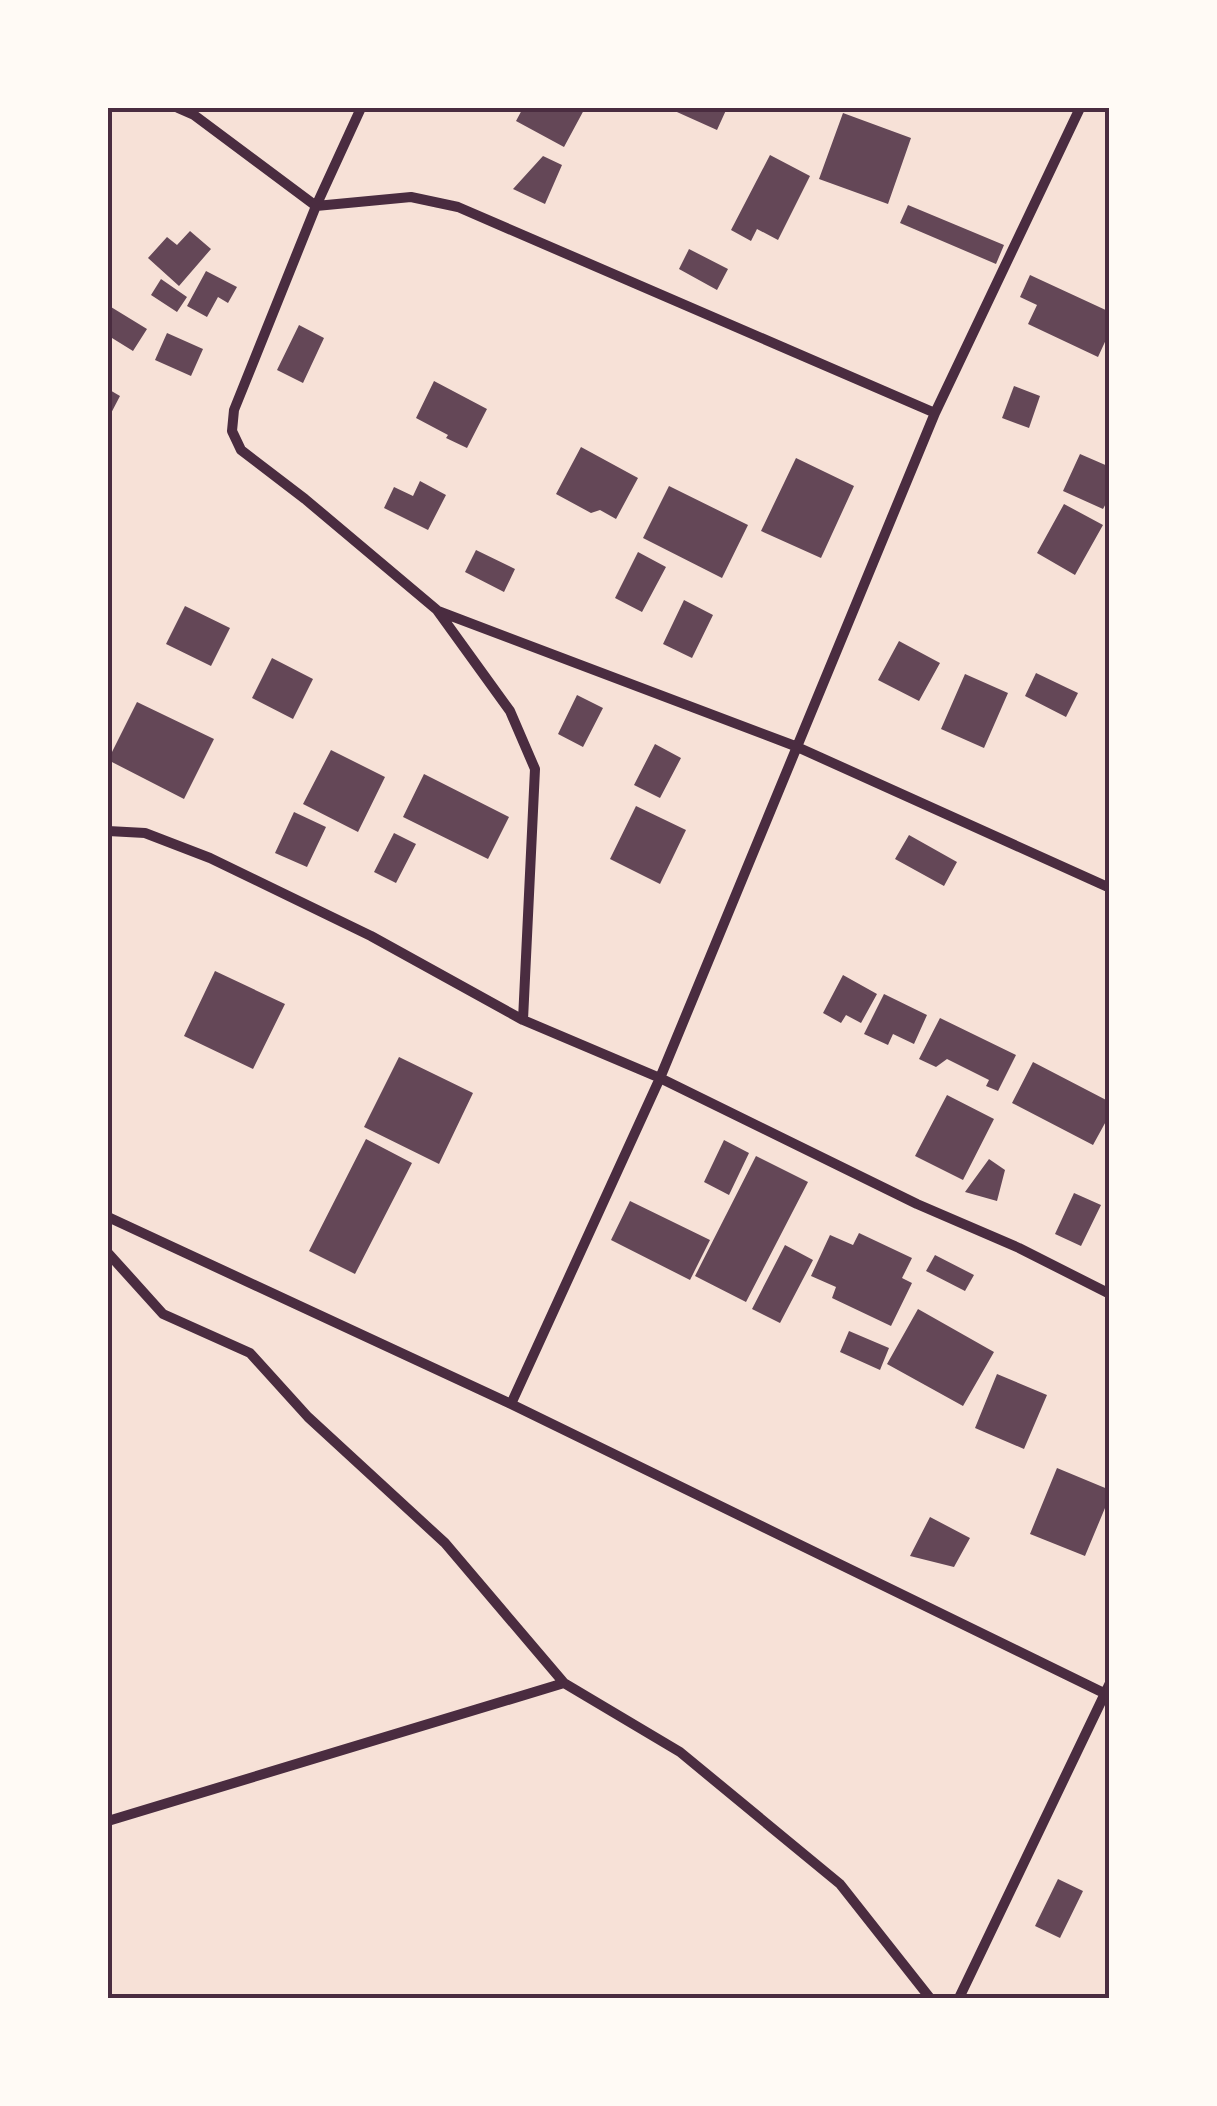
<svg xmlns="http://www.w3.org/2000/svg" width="1217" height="2106" font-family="Bitter,serif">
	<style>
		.building { fill: #644757 }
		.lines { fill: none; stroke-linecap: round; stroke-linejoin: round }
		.minor { stroke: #4a2c40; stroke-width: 10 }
		.neatline { fill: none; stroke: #4a2c40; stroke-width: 4 }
	</style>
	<rect width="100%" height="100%" fill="#f7e1d7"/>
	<path class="building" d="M 523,108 L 585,108 L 564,147 L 516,121 Z
		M 668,108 L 727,108 L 717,130 Z
		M 843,113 L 911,138 L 888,204 L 819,179 Z
		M 770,155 L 810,176 L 778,240 L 757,229 L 751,241 L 731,230 Z
		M 543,156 L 562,165 L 545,204 L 513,189 Z
		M 908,205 L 1004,245 L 996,264 L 900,223 Z
		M 190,231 L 211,249 L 179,286 L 148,258 L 167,237 L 177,245 Z
		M 689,249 L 728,269 L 717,290 L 679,269 Z
		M 206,271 L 237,287 L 228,303 L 218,297 L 207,317 L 187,306 Z
		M 1030,275 L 1110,312 L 1110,331 L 1098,357 L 1028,324 L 1037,305 L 1020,297 Z
		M 161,279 L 187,297 L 177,312 L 151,295 Z
		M 111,307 L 147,329 L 133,351 L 112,338 L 108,342 L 108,313 Z
		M 299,325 L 324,338 L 303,383 L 277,370 Z
		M 167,333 L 203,349 L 191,376 L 155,360 Z
		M 434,381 L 487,409 L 467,448 L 446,438 L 448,435 L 416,418 Z
		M 1014,386 L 1040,396 L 1029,428 L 1002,418 Z
		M 108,389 L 120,396 L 108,419 Z
		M 581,447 L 638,478 L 616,519 L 600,510 L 591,513 L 556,494 Z
		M 1080,454 L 1110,467 L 1110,496 L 1103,509 L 1063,491 Z
		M 796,458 L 854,486 L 821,558 L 761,531 Z
		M 420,481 L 446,495 L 428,530 L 384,508 L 394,487 L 413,496 Z
		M 669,486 L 748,525 L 722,578 L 643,538 Z
		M 1064,504 L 1103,525 L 1075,575 L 1037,553 Z
		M 476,550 L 515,569 L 504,592 L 465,572 Z
		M 638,552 L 666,567 L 642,612 L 615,598 Z
		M 684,600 L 713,615 L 692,658 L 663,644 Z
		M 185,606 L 230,628 L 211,666 L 166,644 Z
		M 899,641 L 940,663 L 919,701 L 878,680 Z
		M 272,658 L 313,679 L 293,719 L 252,698 Z
		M 1036,673 L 1078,693 L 1066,717 L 1025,696 Z
		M 965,674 L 1008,693 L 984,748 L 941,729 Z
		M 577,695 L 603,708 L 583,747 L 558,734 Z
		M 137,702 L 214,739 L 184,799 L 108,760 Z
		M 655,744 L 681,758 L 660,798 L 634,785 Z
		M 331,750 L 385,777 L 358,832 L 303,804 Z
		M 424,774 L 509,817 L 488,859 L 403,817 Z
		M 636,806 L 686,830 L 660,884 L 610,859 Z
		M 294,812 L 326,827 L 307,867 L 275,853 Z
		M 394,833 L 416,844 L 396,883 L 374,872 Z
		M 909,835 L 957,862 L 944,886 L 895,859 Z
		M 215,971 L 285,1004 L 253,1069 L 184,1036 Z
		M 843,975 L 877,994 L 861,1023 L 846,1015 L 841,1023 L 823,1013 Z
		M 884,994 L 927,1015 L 914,1044 L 893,1034 L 888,1045 L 864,1034 Z
		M 940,1018 L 1016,1055 L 998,1091 L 986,1086 L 989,1080 L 947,1059 L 936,1067 L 919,1059 Z
		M 399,1057 L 473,1093 L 439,1164 L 364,1127 Z
		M 1033,1062 L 1110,1102 L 1110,1114 L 1093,1145 L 1012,1103 Z
		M 947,1095 L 994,1119 L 963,1180 L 915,1156 Z
		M 366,1139 L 412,1163 L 355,1274 L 309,1251 Z
		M 724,1140 L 749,1153 L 729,1195 L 704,1182 Z
		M 756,1156 L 808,1182 L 746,1302 L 695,1276 Z
		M 989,1159 L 1005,1170 L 997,1201 L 965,1192 Z
		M 1074,1193 L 1101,1205 L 1081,1246 L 1055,1234 Z
		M 630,1201 L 710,1240 L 690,1280 L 611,1240 Z
		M 859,1233 L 912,1258 L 902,1278 L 912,1283 L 891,1326 L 832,1298 L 836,1287 L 811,1276 L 830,1235 L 853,1245 Z
		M 785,1245 L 813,1260 L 780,1323 L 752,1309 Z
		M 935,1255 L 974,1275 L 965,1291 L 926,1271 Z
		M 918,1309 L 994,1352 L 963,1406 L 887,1364 Z
		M 849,1331 L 889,1348 L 880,1370 L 840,1352 Z
		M 997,1374 L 1047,1395 L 1024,1449 L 975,1428 Z
		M 1057,1468 L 1110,1490 L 1110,1496 L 1085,1556 L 1030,1534 Z
		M 930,1517 L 970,1538 L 954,1567 L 910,1556 Z
		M 1058,1879 L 1083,1891 L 1060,1938 L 1035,1926 Z"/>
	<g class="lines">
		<path class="minor" d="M 178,108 L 194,115 L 316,206 L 411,197 L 458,207 L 935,413
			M 361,108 L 316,206 L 234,410 L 232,431 L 241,450 L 305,499 L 437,610 L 510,711 L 535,769 L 523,1020
			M 438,611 L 795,746 L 1110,888
			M 108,831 L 145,833 L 210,858 L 371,936 L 523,1020 L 660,1078 L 917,1204 L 1019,1248 L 1110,1294
			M 108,1217 L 511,1404 L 1110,1696
			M 108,1253 L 163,1314 L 250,1353 L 308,1417 L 445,1543 L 564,1683 L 680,1752 L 840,1884 L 930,1998
			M 511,1404 L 660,1078 L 935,413 L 1080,108
			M 108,1821 L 564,1683
			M 959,1998 L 1110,1683"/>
	</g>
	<rect width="1217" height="2106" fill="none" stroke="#fffaf5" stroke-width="220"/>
	<rect x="110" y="110" width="997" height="1886" class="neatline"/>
</svg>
